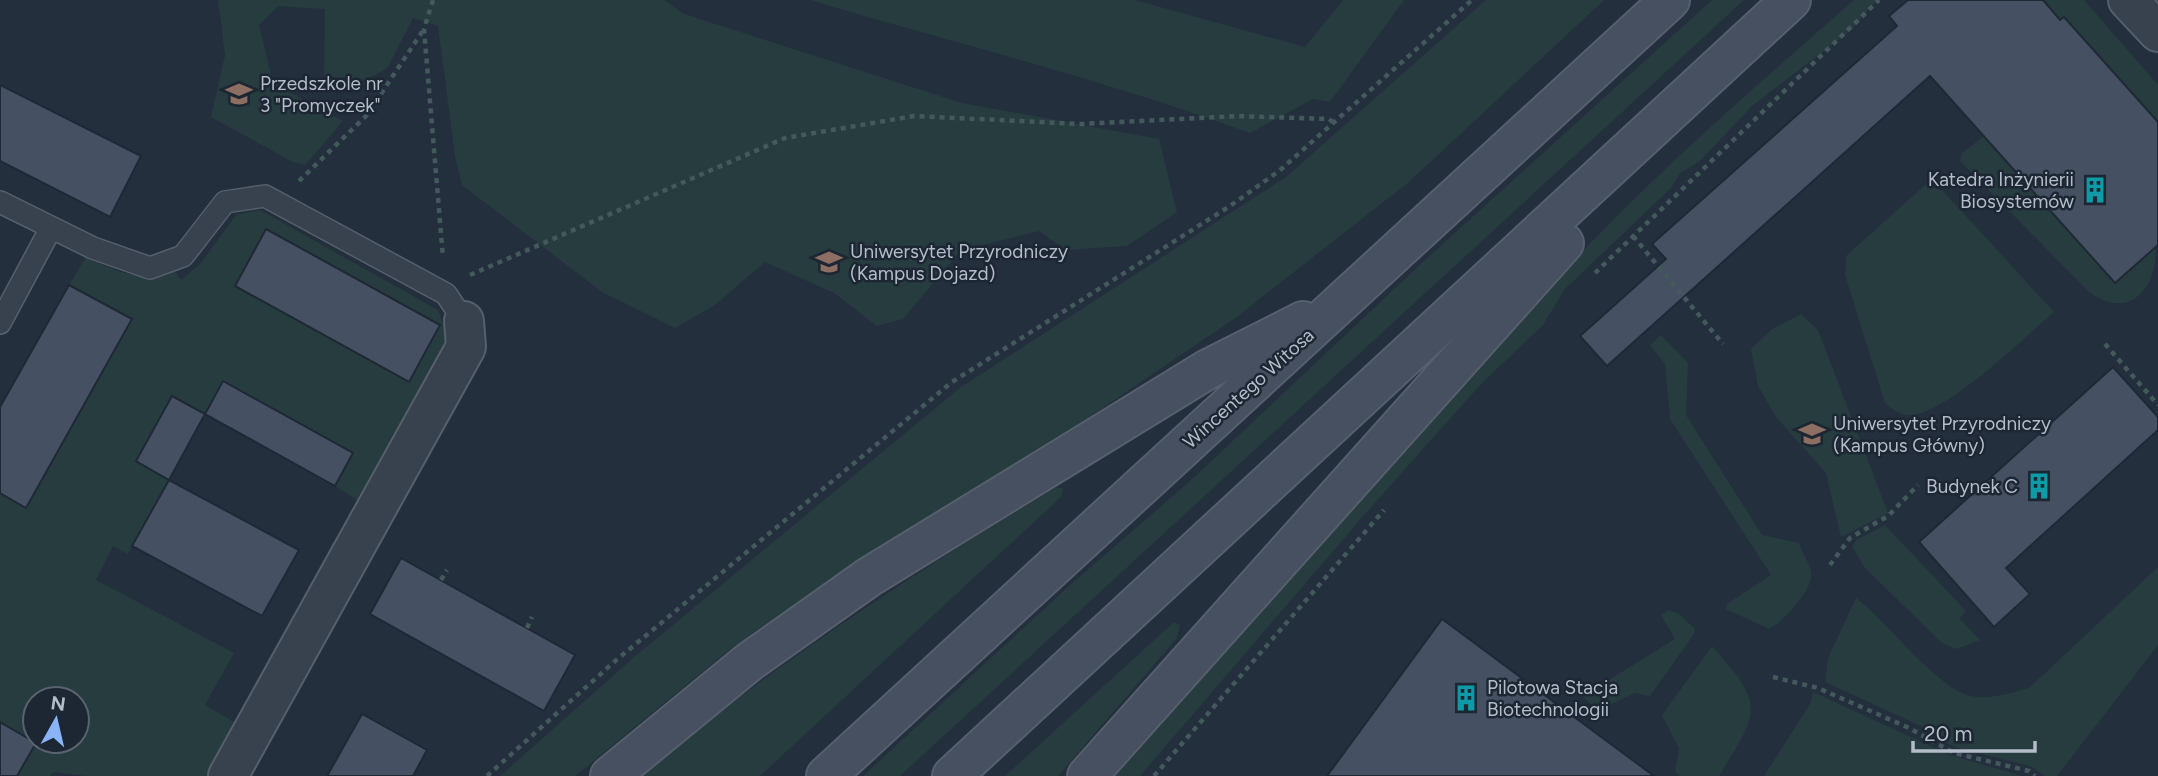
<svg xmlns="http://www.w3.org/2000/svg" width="2158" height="776" font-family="Figtree,sans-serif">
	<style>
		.green { fill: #263c3f; fill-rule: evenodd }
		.building { fill: #455162; stroke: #1f2835; stroke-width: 2 }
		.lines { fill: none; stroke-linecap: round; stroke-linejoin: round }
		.lane-casing { stroke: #565f6c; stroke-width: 24 }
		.street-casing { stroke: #565f6c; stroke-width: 42 }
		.secondary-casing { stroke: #565f6c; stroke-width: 42 }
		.path { stroke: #44595c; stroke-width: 4.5; stroke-dasharray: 5 5; stroke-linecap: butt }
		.lane { stroke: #38414e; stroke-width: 21 }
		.street { stroke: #38414e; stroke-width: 38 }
		.secondary { stroke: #465061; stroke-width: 38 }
		.labels { text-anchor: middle; stroke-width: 5; stroke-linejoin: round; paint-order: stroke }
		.poi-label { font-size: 19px; fill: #b4bcc9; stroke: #1d2633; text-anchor: start }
		.street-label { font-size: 19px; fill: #b4bcc9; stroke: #1d2633 }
	</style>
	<rect width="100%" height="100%" fill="#242f3e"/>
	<path class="green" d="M 218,0 L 664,0 L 684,14 L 962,103 L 1159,139 L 1177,212 L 1127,246 L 1066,250 L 1039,231 L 960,251 L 903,319 L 877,326 L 834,293 L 765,262 L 715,305 L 675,328 L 602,292 L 462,185 L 455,156 L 438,26 L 413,18 L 388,67 L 367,80 L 324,76 L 325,9 L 278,6 L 259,25 L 273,83 L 343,121 L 305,165 L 293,162 L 211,117 L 225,55 Z
		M 810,0 L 1135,0 L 1305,47 L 1343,0 L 1404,0 L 1330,102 L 1313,99 L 1250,133 C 1107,80 957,44 810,0 Z
		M 1486,0 L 1604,0 L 1409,182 L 1234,319 L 1073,428 L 831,578 L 729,650 L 575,776 L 500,776 L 633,658 L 961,387 L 1286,177 Z
		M 1712,0 L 1744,0 L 900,776 L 863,776 L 1069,586 L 1189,482 L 1425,260 Z
		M 1854,0 L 1877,0 L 1850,31 L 1752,106 L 1700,161 L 1680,173 L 1671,188 L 1565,289 L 1543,325 L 1481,384 L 1365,514 L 1140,776 L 1115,776 C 1276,587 1438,399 1611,222 C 1688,144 1772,72 1854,0 Z
		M 2043,0 L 2084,0 L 2158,85 L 2158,122 L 2064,17 L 2060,20 Z
		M 1984,136 L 2155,248 C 2158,274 2143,306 2114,303 C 2104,302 2097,297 2089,292 L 1960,161 L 1962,153 Z
		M 1925,185 L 1943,191 L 2054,312 C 2021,340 1955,406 1914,415 C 1904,417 1893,410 1885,403 L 1845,275 L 1846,256 Z
		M 260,210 L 438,310 L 448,338 L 442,351 L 357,500 L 335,486 L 353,453 L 223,381 L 205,414 L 171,396 L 136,461 L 169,480 L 128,554 L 113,546 L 96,580 L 234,653 L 205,705 L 236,723 L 206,776 L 87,776 L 53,772 L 50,776 L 17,776 L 36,743 L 4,724 L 0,730 L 0,493 L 26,507 L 132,320 L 69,285 L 86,257 C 121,273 137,282 175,271 L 181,280 L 200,264 L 236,215 ZM 266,230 L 440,325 L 409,381 L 235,286 ZM 35,699 L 77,699 L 77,741 L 35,741 Z
		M 1801,314 L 1818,330 L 1888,513 L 1841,537 L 1826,473 L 1776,417 L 1758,386 L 1751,349 L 1772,329 Z
		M 1661,335 L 1688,363 L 1686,415 L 1762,535 L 1799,543 C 1802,554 1814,568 1811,579 C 1807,595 1783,622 1769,629 L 1726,609 L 1727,604 L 1771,575 L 1670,419 L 1665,364 L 1650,345 Z
		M 1055,488 L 1063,488 L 1061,497 L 760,776 L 641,776 C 770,667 910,575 1055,488 Z
		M 1885,525 L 1966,611 L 1959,618 L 1980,640 L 1957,649 L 1942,643 L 1865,568 L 1852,547 L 1856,540 Z
		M 2158,567 L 2158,645 L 2057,776 L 2045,776 L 2030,766 L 1954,747 L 1923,727 L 1825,682 L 1828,658 L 1856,598 C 1887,621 1936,688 1971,696 C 1990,700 2011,693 2029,688 Z
		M 1668,610 L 1678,613 L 1695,629 L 1694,634 L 1650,696 L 1635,693 L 1597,711 L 1583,696 L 1675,639 L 1661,615 Z
		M 1174,622 L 1180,625 L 1177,638 L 1058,776 L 1005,776 Z
		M 1712,646 C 1766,706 1759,711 1719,776 L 1680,776 L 1675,772 L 1679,748 L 1662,715 Z
		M 1813,692 L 1950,755 L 2022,776 L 1764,776 L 1810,704 Z"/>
	<path class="building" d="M 1908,0 L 2043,0 L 2060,20 L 2064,17 L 2158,122 L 2158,245 L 2115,283 L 1930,76 L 1607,366 L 1580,336 L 1666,259 L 1652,244 L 1897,26 L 1889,16 Z
		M 0,85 L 141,156 L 110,217 L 0,161 Z
		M 266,229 L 440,325 L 409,382 L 235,286 Z
		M 69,285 L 132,319 L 26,508 L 0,493 L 0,407 Z
		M 2113,367 L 2158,417 L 2158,430 L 2006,568 L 2030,594 L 1994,627 L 1919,542 Z
		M 223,381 L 353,453 L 335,486 L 205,414 Z
		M 172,396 L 205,414 L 169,480 L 136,461 Z
		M 169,480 L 299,550 L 262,616 L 132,546 Z
		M 401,558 L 575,655 L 544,711 L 370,614 Z
		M 1442,619 L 1654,776 L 1327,776 Z
		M 362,714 L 427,750 L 413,776 L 327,776 Z
		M 0,722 L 36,743 L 17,776 L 0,776 Z"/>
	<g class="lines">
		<g class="lane-casing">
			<path id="lane" d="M 0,202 L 93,248 L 150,268 L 183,256 L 225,202 L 265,196 L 446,294 L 464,321
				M 0,323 L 51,228"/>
		</g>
		<g class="street-casing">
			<path id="street" d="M 2128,0 L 2158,32
				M 228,776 L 466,347 L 464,321"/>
		</g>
		<g class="secondary-casing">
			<path id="secondary" d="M 610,776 L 749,662 L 869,577 L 1208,369 L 1303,321
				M 826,776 L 1670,0
				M 952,776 L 1791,0
				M 1087,776 L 1564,243"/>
		</g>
		<path class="path" d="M 433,0 L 424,29 L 443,258
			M 299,181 L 367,115 L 424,29
			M 1633,236 L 1723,344
			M 1595,273 L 1879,0
			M 470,275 L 785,138 L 914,116 L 1082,124 L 1237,116 L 1329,119 L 1335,124
			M 2105,344 L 2158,405
			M 1830,565 L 1850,538 L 1888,516 L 1918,485
			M 441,580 L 447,570
			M 527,628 L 532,617
			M 1773,677 L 1818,688 L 1907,727 L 1954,753 L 2029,771 L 2035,776
			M 487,776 L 614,662 L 952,382 L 1230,206 L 1279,171 L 1472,0
			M 1154,776 L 1384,510"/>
		<use href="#lane" class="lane"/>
		<use href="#street" class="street"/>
		<use href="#secondary" class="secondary"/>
	</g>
	<defs>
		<g id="school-bare" transform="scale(2.1)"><path d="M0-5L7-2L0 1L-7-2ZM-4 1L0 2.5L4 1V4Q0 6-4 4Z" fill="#8d6e63" stroke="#1d2633" stroke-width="2.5" paint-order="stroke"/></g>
		<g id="building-bare" transform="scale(2.1)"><path d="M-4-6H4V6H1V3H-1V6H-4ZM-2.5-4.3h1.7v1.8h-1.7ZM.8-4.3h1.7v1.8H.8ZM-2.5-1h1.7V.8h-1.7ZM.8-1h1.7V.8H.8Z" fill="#0f9aa8" stroke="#1d2633" stroke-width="2.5" paint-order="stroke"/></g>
		<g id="university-bare" transform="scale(2.1)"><path d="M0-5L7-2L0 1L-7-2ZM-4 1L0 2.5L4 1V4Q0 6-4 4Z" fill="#8d6e63" stroke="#1d2633" stroke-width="2.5" paint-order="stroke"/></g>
	</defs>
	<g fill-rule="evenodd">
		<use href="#school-bare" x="239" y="94"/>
		<use href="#building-bare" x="2095" y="190"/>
		<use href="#university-bare" x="829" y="262"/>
		<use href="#university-bare" x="1812" y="434"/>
		<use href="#building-bare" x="2039" y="486"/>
		<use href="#building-bare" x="1466" y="698"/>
	</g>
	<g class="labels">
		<g class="poi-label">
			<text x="260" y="90">Przedszkole nr<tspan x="260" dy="22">3 "Promyczek"</tspan></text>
			<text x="2074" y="186" text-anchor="end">Katedra Inżynierii<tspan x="2074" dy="22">Biosystemów</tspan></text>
			<text x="850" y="258">Uniwersytet Przyrodniczy<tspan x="850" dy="22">(Kampus Dojazd)</tspan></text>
			<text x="1833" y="430">Uniwersytet Przyrodniczy<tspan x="1833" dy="22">(Kampus Główny)</tspan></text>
			<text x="2018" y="493" text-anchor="end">Budynek C</text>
			<text x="1487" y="694">Pilotowa Stacja<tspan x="1487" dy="22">Biotechnologii</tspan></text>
		</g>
		<g class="street-label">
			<text transform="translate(1248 388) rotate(-42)" y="7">Wincentego Witosa</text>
		</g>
	</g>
	<g transform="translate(56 720) rotate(8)"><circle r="33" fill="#1d2633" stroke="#59626f" stroke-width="2"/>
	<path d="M0-5L12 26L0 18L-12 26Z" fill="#8ab4f8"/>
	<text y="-10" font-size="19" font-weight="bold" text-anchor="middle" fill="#b4bcc9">N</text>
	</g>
	<path d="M1913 741v10h122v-10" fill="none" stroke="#b4bcc9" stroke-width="3.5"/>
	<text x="1924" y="741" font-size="21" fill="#b4bcc9" stroke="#1d2633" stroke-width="5" paint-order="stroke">20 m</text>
</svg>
